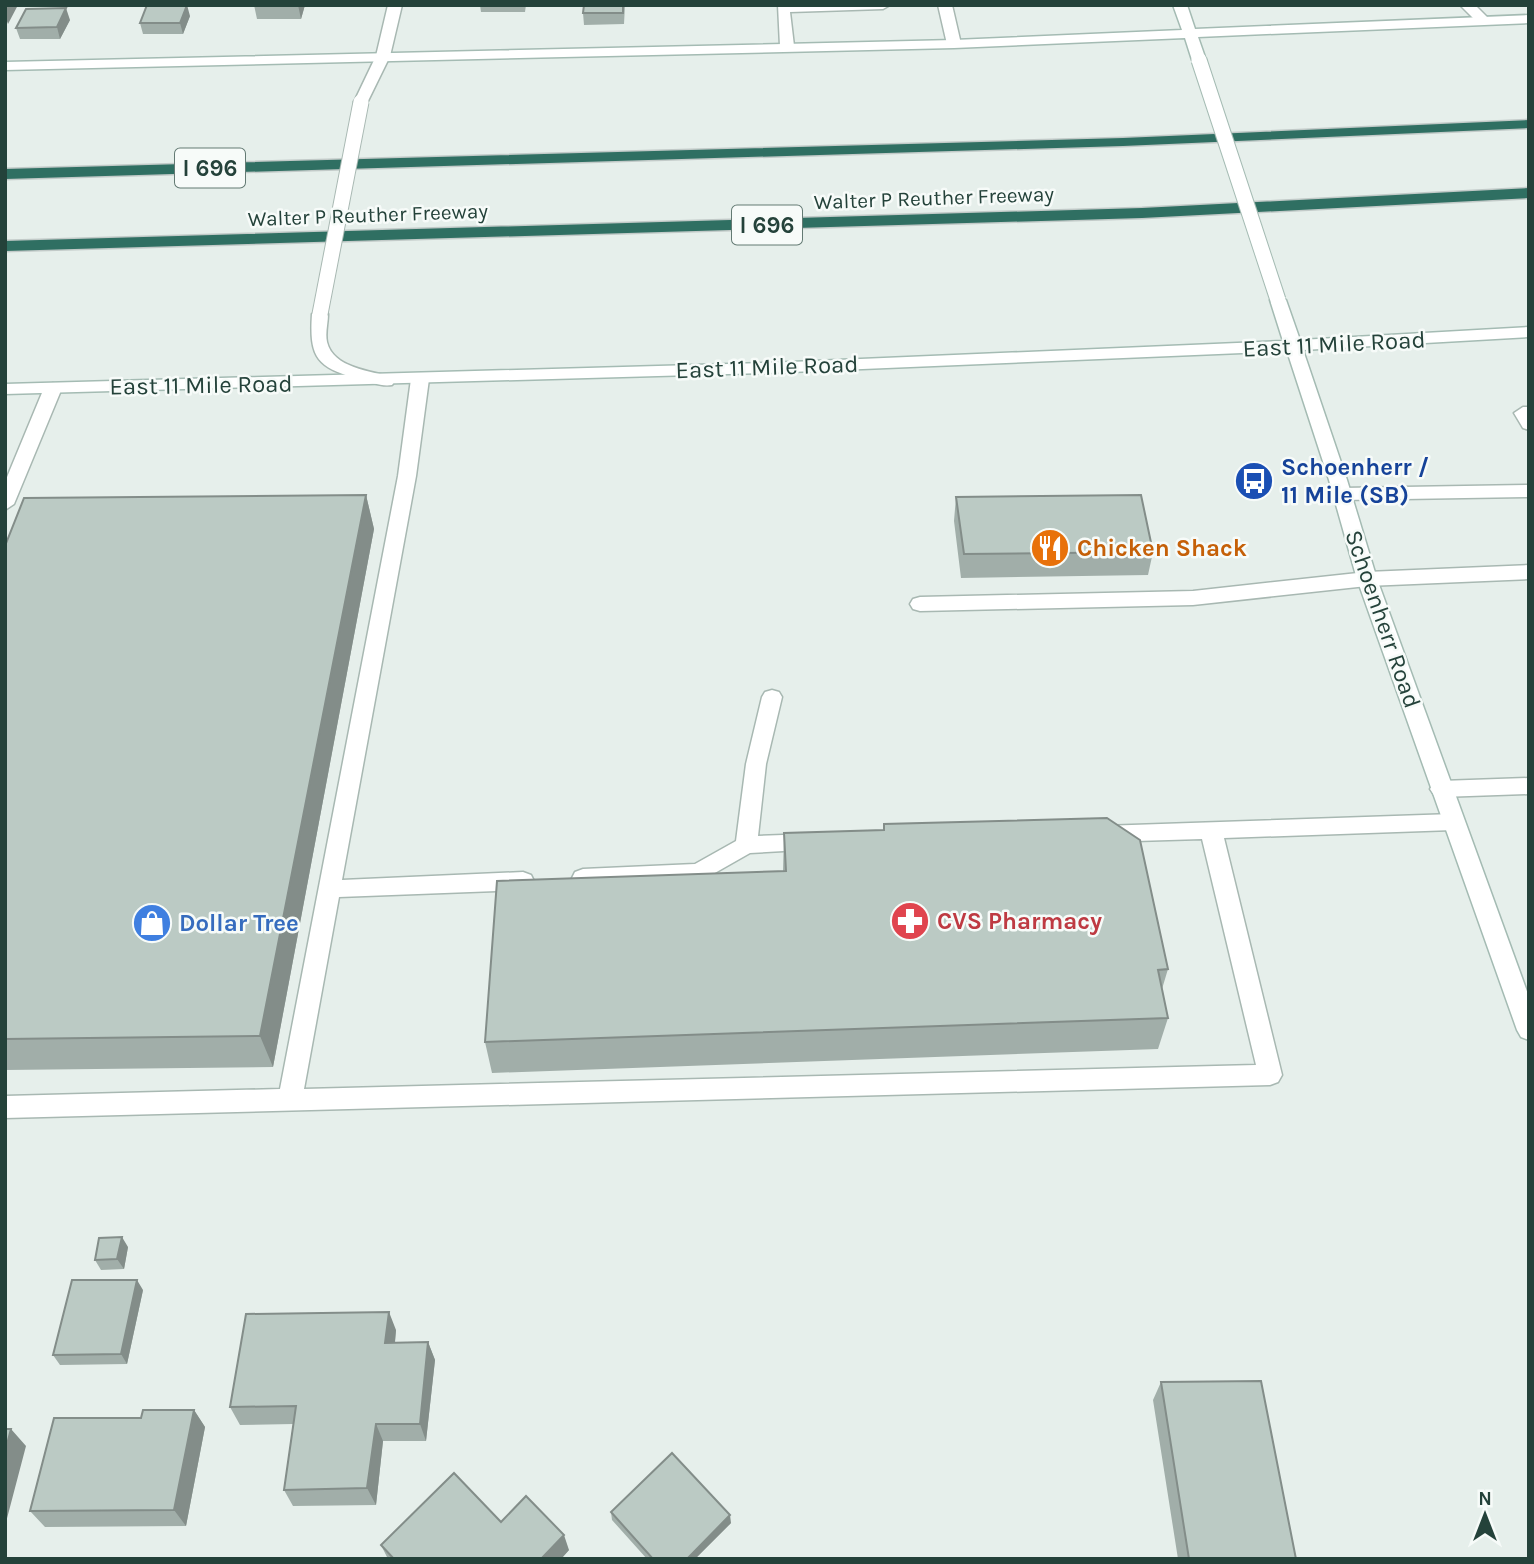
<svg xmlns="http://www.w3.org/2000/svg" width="1534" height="1564" font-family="Karla,sans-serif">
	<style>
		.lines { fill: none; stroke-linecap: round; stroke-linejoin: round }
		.lane-casing { stroke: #a8b8b2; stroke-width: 3 }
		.street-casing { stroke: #a8b8b2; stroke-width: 3 }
		.secondary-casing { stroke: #a4bbb3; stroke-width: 3 }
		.highway-casing { stroke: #c2cac8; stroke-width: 3 }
		.lane { fill: #fff; fill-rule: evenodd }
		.street { fill: #fff; fill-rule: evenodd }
		.secondary { fill: #fff; fill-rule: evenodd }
		.highway { fill: #2f6f62; fill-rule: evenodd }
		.street-bridge-casing { stroke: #a8b8b2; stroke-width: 17; stroke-linecap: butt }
		.secondary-bridge-casing { stroke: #a4bbb3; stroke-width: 17; stroke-linecap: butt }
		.street-bridge { stroke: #fff; stroke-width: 15 }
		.secondary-bridge { stroke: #fff; stroke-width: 15 }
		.wall { fill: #a1aea9 }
		.shaded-wall { fill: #838d89 }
		.building { fill: #bbcac4; stroke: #838d89; stroke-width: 2 }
		.labels { text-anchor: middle; stroke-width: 5; stroke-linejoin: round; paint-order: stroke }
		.far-street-label { font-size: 21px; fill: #24423a; stroke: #f7fbf9 }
		.shield { fill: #f7fbf9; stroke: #637a73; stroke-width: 2 }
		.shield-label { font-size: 23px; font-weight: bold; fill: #24423a }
		.street-label { font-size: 24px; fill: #24423a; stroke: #f7fbf9 }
		.transit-label { font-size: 24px; font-weight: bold; fill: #164399; stroke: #f7fbf9; text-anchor: start }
		.food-label { font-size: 24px; font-weight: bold; fill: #c56008; stroke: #f7fbf9; text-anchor: start }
		.health-label { font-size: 24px; font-weight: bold; fill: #be3a42; stroke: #f7fbf9; text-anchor: start }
		.shop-label { font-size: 24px; font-weight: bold; fill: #366cbe; stroke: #f7fbf9; text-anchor: start }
	</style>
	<rect width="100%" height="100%" fill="#e6efeb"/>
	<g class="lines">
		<g class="lane-casing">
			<path id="lane" d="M 778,5 L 890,5 L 883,9 L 790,12 L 794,46 L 787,50 L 780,46 Z
				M 938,5 L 952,5 L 961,44 L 959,47 L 949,47 L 947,44 Z
				M 1460,5 L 1475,5 L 1491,21 L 1489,24 L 1479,24 Z
				M 420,374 L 429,379 L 416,476 L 342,880 L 523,872 L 531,875 L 534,881 L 531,887 L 523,890 L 339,897 L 304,1089 L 1256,1065 L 1202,839 L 1102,842 L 1094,840 L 1091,834 L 1094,828 L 1102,826 L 1453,814 L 1461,816 L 1464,822 L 1461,828 L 1453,830 L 1224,838 L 1282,1075 L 1278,1082 L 1270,1085 L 5,1118 L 5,1096 L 280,1089 L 398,476 L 411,379 Z
				M 53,383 L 62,388 L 14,504 L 5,510 L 5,482 L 44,388 Z
				M 1523,407 L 1529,407 L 1529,430 L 1523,428 L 1514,413 Z
				M 1529,485 L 1529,497 L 1342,500 L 1333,494 L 1342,488 Z
				M 1529,565 L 1529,579 L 1367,586 L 1193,605 L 920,611 L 913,609 L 910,604 L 913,599 L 920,597 L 1193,591 L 1367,572 Z
				M 772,690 L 779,692 L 782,697 L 766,764 L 758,836 L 811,834 L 819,837 L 822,843 L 819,849 L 750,853 L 699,882 L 583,887 L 575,884 L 572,878 L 575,872 L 583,869 L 695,864 L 736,841 L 746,764 L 762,697 L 765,692 Z
				M 1529,778 L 1529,794 L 1441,797 L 1434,795 L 1430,789 L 1434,783 L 1441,781 Z"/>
		</g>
		<g class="street-casing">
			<path id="street" d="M 388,5 L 402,5 L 390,56 L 366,105 L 356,105 L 354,102 L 376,56 Z
				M 320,309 L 328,314 C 328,323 325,333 327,342 C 333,368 371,371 392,377 L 395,381 L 392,385 C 382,387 370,382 360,379 C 317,368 309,358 312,314 Z"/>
		</g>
		<g class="secondary-casing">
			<path id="secondary" d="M 1173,5 L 1187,5 L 1195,29 L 1529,15 L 1529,23 L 1198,37 L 1206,60 L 1199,64 L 1192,60 L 1185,38 L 954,48 L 5,70 L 5,62 L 954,40 L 1182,30 Z
				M 1278,295 L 1286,300 L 1300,340 L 1529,327 L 1529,337 L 1303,350 L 1347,480 L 1377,579 L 1529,997 L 1529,1040 L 1521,1037 L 1517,1030 L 1357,579 L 1329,480 L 1287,351 L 767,373 L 5,394 L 5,384 L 767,363 L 1283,341 L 1270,300 Z"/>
		</g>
		<g class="highway-casing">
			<path id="highway" d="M 1529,120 L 1529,128 L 1123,146 L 5,179 L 5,169 L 1123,138 Z
				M 1529,188 L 1529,198 L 1142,218 L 5,251 L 5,241 L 1142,208 Z"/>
		</g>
		<use href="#lane" class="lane"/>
		<use href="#street" class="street"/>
		<use href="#secondary" class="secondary"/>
		<use href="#highway" class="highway"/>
		<g class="street-bridge-casing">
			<path id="street-bridge" d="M 320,314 L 361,102"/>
		</g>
		<g class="secondary-bridge-casing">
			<path id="secondary-bridge" d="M 1199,60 L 1278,300"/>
		</g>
		<use href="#street-bridge" class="street-bridge"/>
		<use href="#secondary-bridge" class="secondary-bridge"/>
	</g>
	<path class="wall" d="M 254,5 L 305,5 L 301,19 L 257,19 Z
		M 480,5 L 526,5 L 525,12 L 481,12 Z
		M 584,5 L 625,5 L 624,24 L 584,25 L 583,13 Z
		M 190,16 L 183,34 L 143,34 L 140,23 Z
		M 70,20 L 60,39 L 20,39 L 16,28 Z
		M 366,495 L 374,529 L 273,1067 L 5,1070 L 5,546 Z
		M 956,497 L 1153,552 L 1148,575 L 961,578 L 954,521 Z
		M 884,824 L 1168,969 L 1162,989 L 1168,1018 L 1158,1049 L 492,1073 L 485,1042 L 783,871 L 784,833 L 884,830 Z
		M 128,1247 L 124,1269 L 101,1270 L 95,1260 Z
		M 143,1290 L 127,1364 L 60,1365 L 53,1355 Z
		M 396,1330 L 395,1343 L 428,1342 L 435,1360 L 426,1441 L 383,1441 L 376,1505 L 293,1506 L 284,1490 L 293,1424 L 240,1425 L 230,1407 Z
		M 1161,1382 L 1296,1559 L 1178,1559 L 1153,1400 Z
		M 194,1410 L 205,1427 L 186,1526 L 45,1527 L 30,1511 L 141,1418 Z
		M 611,1512 L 731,1523 L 695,1559 L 647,1559 L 612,1520 Z
		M 501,1522 L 569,1550 L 561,1559 L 388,1559 L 381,1545 Z"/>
	<path class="shaded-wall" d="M 5,5 L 18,5 L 8,24 L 5,16 Z
		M 187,5 L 190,16 L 183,34 L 180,23 Z
		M 298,5 L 305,5 L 301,19 Z
		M 66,8 L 70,20 L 60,39 L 57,27 Z
		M 366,495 L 374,529 L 273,1067 L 260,1036 Z
		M 122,1237 L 128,1247 L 124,1269 L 117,1259 Z
		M 137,1280 L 143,1290 L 127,1364 L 121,1354 Z
		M 389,1312 L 396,1330 L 393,1361 L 385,1343 Z
		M 428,1342 L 435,1360 L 426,1441 L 420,1424 Z
		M 194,1410 L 205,1427 L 186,1526 L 174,1510 Z
		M 376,1424 L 383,1441 L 376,1505 L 367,1488 Z
		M 11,1429 L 26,1446 L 5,1526 L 5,1452 Z
		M 730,1515 L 731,1523 L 695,1559 L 687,1559 Z
		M 564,1535 L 569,1550 L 561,1559 L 541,1559 Z"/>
	<path class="building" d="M 147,5 L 187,5 L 180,23 L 140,23 Z
		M 584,5 L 623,5 L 623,13 L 583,13 Z
		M 66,8 L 57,27 L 16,28 L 26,9 Z
		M 366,495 L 260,1036 L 5,1039 L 5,546 L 24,498 Z
		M 1141,495 L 1153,552 L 964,554 L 956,497 Z
		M 1107,818 L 1140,840 L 1168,969 L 1158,970 L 1168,1018 L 485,1042 L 497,881 L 786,871 L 784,833 L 884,830 L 884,824 Z
		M 122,1237 L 117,1259 L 95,1260 L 99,1238 Z
		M 72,1280 L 137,1280 L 121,1354 L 53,1355 Z
		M 389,1312 L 385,1343 L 428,1342 L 420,1424 L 376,1424 L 367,1488 L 284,1490 L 296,1406 L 230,1407 L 246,1314 Z
		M 1261,1381 L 1296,1559 L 1189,1559 L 1161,1382 Z
		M 143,1410 L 194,1410 L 174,1510 L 30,1511 L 54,1418 L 141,1418 Z
		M 5,1429 L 11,1429 L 5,1452 Z
		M 672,1453 L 730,1515 L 687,1559 L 653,1559 L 611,1512 Z
		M 454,1473 L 501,1522 L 526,1496 L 564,1535 L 541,1559 L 394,1559 L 381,1545 Z"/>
	<defs>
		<g id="bus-disc" transform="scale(2.0125)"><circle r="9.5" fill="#1a4fb4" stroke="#f7fbf9"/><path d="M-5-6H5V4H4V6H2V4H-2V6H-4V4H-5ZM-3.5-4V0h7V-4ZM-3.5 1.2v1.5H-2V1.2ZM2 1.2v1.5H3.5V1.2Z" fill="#fff"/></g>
		<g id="restaurant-disc" transform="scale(2.0125)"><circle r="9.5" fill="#e8710a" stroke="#f7fbf9"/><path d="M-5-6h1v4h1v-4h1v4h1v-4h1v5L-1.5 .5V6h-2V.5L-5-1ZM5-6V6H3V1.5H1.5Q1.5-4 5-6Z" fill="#fff"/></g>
		<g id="pharmacy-disc" transform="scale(2.0125)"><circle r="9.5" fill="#e0444e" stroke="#f7fbf9"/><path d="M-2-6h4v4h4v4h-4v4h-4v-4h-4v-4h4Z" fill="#fff"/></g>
		<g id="shop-disc" transform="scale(2.0125)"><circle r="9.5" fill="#3f7fe0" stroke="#f7fbf9"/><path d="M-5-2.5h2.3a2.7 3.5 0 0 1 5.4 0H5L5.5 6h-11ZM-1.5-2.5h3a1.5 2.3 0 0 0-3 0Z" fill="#fff"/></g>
	</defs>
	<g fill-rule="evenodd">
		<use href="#bus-disc" x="1254" y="481"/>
		<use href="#restaurant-disc" x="1050" y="548"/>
		<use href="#pharmacy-disc" x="910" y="921"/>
		<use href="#shop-disc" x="152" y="923"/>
	</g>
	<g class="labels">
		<g class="far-street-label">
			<text transform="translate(934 198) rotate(-2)" y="7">Walter P Reuther Freeway</text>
			<text transform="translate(368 215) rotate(-2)" y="7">Walter P Reuther Freeway</text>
		</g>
		<g class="shield">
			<rect x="175" y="148.5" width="70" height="39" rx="5"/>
			<rect x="732" y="205.5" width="70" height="39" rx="5"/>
		</g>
		<g class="shield-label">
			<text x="210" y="176">I 696</text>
			<text x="767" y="233">I 696</text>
		</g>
		<g class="street-label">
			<text transform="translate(1334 344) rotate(-3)" y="8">East 11 Mile Road</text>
			<text transform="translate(767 367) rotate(-2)" y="8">East 11 Mile Road</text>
			<text transform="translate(201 385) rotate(-1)" y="8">East 11 Mile Road</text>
			<text transform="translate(1383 619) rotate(71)" y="8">Schoenherr Road</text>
		</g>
		<g class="transit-label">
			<text x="1281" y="475">Schoenherr /<tspan x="1281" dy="28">11 Mile (SB)</tspan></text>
		</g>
		<g class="food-label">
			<text x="1077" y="556">Chicken Shack</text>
		</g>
		<g class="health-label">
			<text x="937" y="929">CVS Pharmacy</text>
		</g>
		<g class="shop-label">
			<text x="179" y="931">Dollar Tree</text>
		</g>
	</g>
	<rect width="1534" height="1564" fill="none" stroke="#24423a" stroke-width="14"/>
	<g transform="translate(1485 1515)" stroke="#f7fbf9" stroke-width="5" paint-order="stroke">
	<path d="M0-5L12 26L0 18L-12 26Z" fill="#24423a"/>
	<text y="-10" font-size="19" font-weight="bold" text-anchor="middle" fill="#24423a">N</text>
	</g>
</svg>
